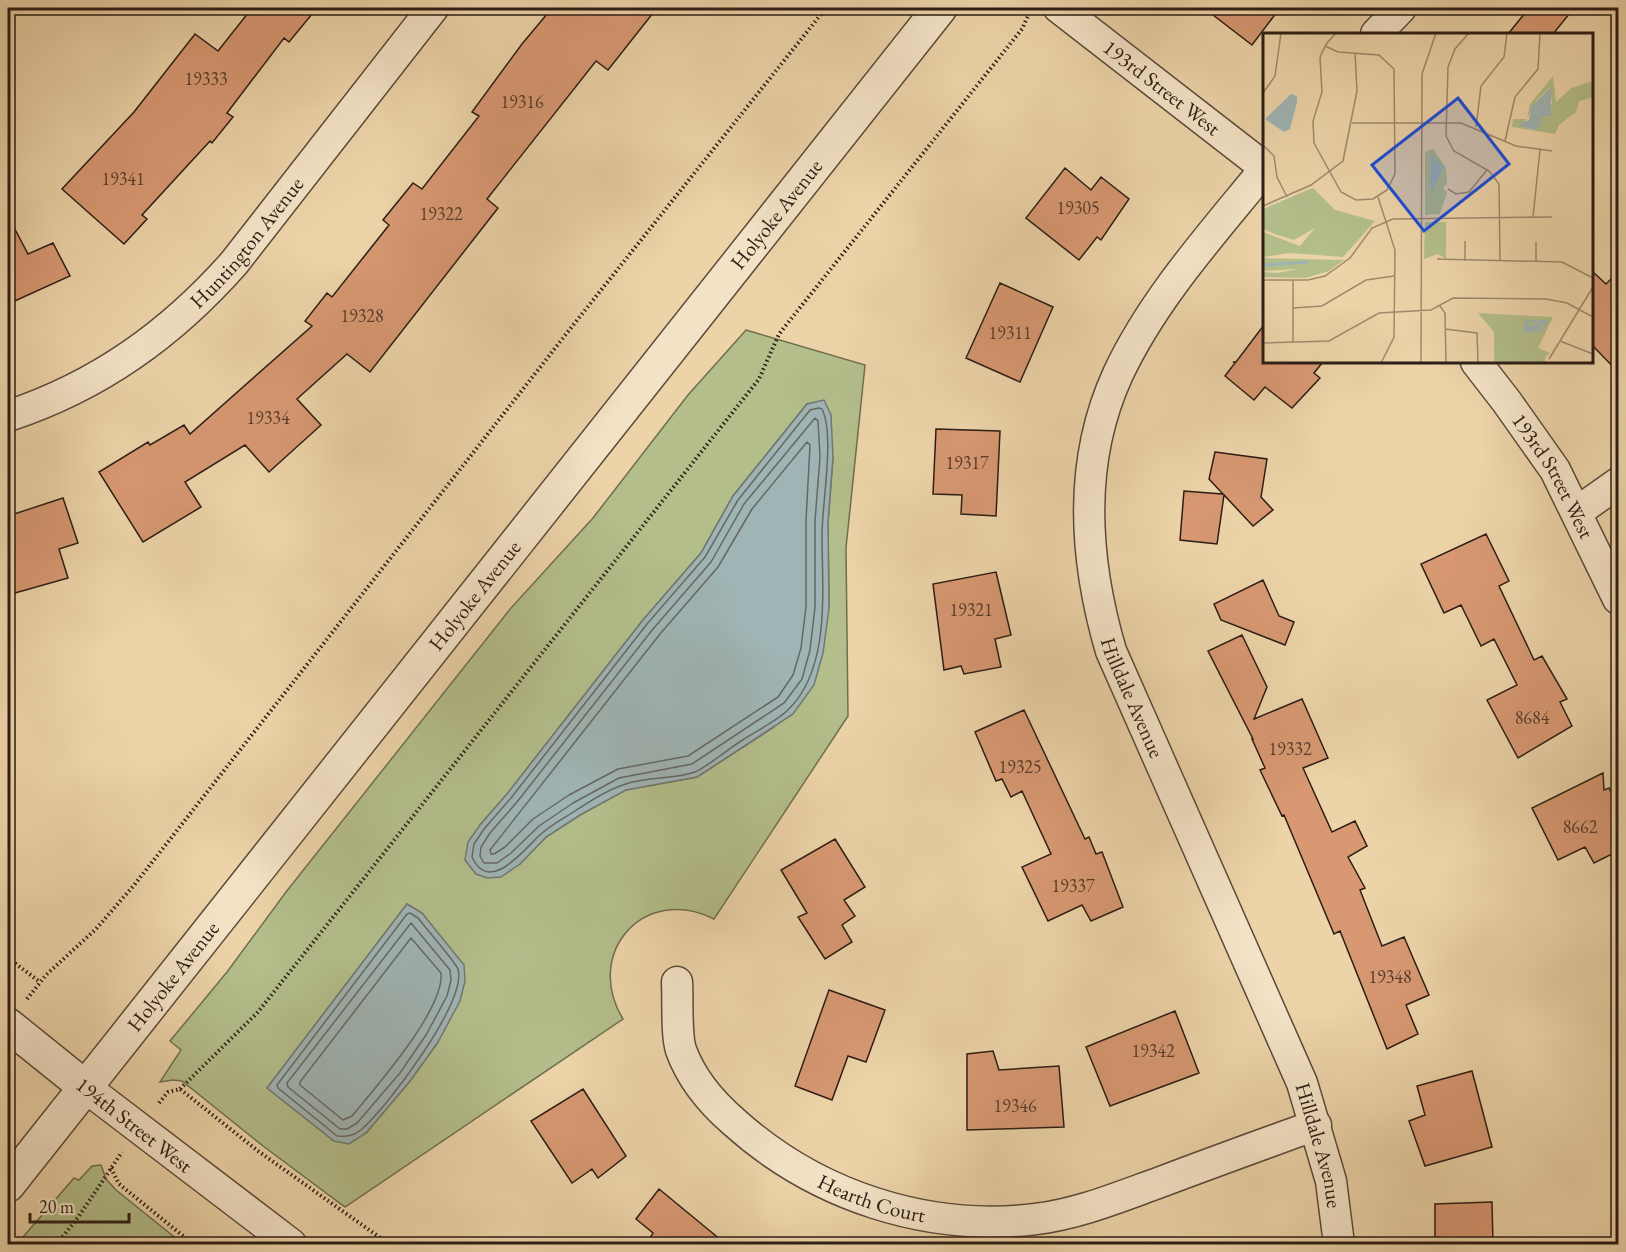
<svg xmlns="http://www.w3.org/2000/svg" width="1626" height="1252" font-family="'EB Garamond',serif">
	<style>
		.green { fill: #b3be8b; stroke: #706e50; stroke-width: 1.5; fill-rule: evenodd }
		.water { fill: #9fb4b4; stroke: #717874; stroke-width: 1.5 }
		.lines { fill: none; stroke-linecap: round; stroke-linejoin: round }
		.shore { stroke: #666864; stroke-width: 1.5 }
		.building { fill: #d79872; stroke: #2c1d15; stroke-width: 1.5 }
		.minor-casing { stroke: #5c4a3a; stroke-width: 33 }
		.tertiary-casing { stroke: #5c4a3a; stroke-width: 36 }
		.path { stroke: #2c1d15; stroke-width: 4; stroke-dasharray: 1.5 3; stroke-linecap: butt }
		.minor { stroke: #f3e2c6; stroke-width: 30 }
		.tertiary { stroke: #f3e2c6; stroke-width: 33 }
		.labels { text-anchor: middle; stroke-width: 5; stroke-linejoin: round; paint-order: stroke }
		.number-label { font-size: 18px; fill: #573c2c }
		.street-label { font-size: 21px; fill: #2c1d15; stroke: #f3e2c6 }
		.inset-river { fill: none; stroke: #9fb4b4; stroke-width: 3 }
		.inset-road { fill: none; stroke: #9f8a6d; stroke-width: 1.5 }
		.view { fill: #1d4ed8; fill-opacity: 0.15; stroke: #1d4ed8; stroke-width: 3 }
		.inset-edge { fill: none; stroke: #2c1d15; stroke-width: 3 }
	</style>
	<rect width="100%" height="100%" fill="#ecd3a8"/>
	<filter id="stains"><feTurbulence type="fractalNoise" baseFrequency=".00333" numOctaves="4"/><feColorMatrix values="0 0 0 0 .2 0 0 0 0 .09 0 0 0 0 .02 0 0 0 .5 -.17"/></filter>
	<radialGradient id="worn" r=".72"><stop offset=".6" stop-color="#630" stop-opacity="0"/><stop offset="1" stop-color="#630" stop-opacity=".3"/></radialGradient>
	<path class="green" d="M 746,330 L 865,365 L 846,548 L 848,716 L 714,919 C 644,884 583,953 623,1019 L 345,1207 L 263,1146 L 182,1081 L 173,1080 L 160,1082 L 181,1050 L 170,1041 L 227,972 L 286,892 L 511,608 L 593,518 L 688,395 ZM 807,404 L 833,457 L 828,522 L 829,608 L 774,727 L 697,777 L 625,790 L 580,815 L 546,837 L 520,864 L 480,825 L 507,794 L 643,620 L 701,553 L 733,496 ZM 407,904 L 422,913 L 443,941 L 438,1042 L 410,1081 L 366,1133 L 334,1141 L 268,1087 Z
		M 101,1165 L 106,1179 L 116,1190 L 183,1244 L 17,1244 L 74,1178 L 79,1180 L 92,1166 Z"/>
	<path class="water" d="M 824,400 L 831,415 L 833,457 L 828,522 L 829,608 L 823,653 L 814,685 L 793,714 L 697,777 L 626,790 L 580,815 L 546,837 L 520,864 L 501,877 L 487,878 L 476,874 L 465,860 L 468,842 L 480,825 L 507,794 L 643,620 L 701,553 L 733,496 L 807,404 Z
		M 407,904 L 422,913 L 464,965 L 465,981 L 460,1001 L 438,1042 L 410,1081 L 366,1133 L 349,1144 L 334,1141 L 267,1088 Z"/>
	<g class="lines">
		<path class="shore" d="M 819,408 L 822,409 C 835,435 822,503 822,535 C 822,589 831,667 789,709 C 777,721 758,730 744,739 C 731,747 707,767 695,772 C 672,780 645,776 623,785 C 607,790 590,801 575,811 C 564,818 551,825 541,834 C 525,848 490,896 472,857 L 474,844 L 484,829 L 511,798 L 647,624 L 705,557 L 738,500 L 810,410 Z
			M 815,418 L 818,421 L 820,457 L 815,521 L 815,607 L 810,650 L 802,679 L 784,703 L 692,764 L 619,778 L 573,803 L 539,826 L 511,853 L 497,863 L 484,863 L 480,856 L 481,847 L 490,833 L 517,802 L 653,629 L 711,562 L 744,504 Z
			M 807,442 L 810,445 L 806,521 L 806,607 L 801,648 L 793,675 L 778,697 L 688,756 L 618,769 L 569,795 L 533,819 L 505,847 L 494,854 L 491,854 L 490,850 L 660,634 L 718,567 L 752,509 Z
			M 410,913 L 418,918 C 424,926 456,963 458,969 C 467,1002 388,1106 362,1129 C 354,1136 347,1137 337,1136 L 278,1088 L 277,1085 L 407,914 Z
			M 411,923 L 450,970 L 451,980 L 447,996 L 426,1035 L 400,1073 L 357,1123 L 347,1129 L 340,1129 L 288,1087 L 287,1083 Z
			M 411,938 L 441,973 C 445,1009 375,1088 352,1116 L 343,1120 L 300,1085 L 300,1082 Z"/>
	</g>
	<path class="building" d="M 252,8 L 317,8 L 289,42 L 284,38 L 227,113 L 233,117 L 212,143 L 210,141 L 142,215 L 147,219 L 124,244 L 62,189 L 134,112 L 195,34 L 218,51 Z
		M 552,8 L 657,8 L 608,70 L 596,61 L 487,199 L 498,208 L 370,372 L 347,354 L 297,399 L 321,425 L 269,472 L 245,445 L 185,482 L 201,507 L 143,542 L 99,472 L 148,442 L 150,445 L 184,425 L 190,434 L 312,326 L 305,321 L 327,293 L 332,297 L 389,225 L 383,220 L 413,183 L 422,189 L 479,116 L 472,112 L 522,44 Z
		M 1204,8 L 1280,8 L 1252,45 Z
		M 1529,8 L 1574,8 L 1553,34 L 1508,34 Z
		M 1065,168 L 1091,190 L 1101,177 L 1129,199 L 1101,240 L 1097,237 L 1079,260 L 1026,218 Z
		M 8,216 L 28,254 L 53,243 L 70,276 L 8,304 Z
		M 1592,271 L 1606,284 L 1618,272 L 1618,372 L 1592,345 Z
		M 1000,283 L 1053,307 L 1020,382 L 966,358 Z
		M 1264,325 L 1264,362 L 1323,362 L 1314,373 L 1320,378 L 1292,408 L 1265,387 L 1254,400 L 1225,376 L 1235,363 L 1233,362 L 1236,362 Z
		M 936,429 L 1000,431 L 996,516 L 961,514 L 962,495 L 933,494 Z
		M 1215,452 L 1267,459 L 1261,497 L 1273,510 L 1253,526 L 1224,495 L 1217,544 L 1180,540 L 1184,491 L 1223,494 L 1209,479 Z
		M 63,498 L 78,543 L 59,549 L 68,578 L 8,595 L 8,516 Z
		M 1486,534 L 1509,581 L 1499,586 L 1534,660 L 1542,656 L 1567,699 L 1560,702 L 1572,726 L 1518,758 L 1487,700 L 1517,685 L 1494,639 L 1481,646 L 1461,605 L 1444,613 L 1421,564 Z
		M 996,572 L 1011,635 L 995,639 L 1001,667 L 964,674 L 961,666 L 944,670 L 933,584 Z
		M 1263,580 L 1279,616 L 1294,622 L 1285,645 L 1221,620 L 1214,604 Z
		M 1242,635 L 1267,687 L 1254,719 L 1302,699 L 1328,758 L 1303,768 L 1332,832 L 1355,821 L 1367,846 L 1348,857 L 1365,888 L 1360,890 L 1382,946 L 1404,937 L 1429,995 L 1406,1005 L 1418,1034 L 1387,1049 L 1340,931 L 1334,934 L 1284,815 L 1282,816 L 1260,770 L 1265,768 L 1252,739 L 1253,739 L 1208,651 Z
		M 1024,710 L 1085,839 L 1089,837 L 1096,854 L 1102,852 L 1123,907 L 1091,921 L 1082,905 L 1048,921 L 1022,867 L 1051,854 L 1022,791 L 1011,797 L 1002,779 L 996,781 L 975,732 Z
		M 1603,773 L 1604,790 L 1609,788 L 1618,807 L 1618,851 L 1594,863 L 1585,847 L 1558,860 L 1532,808 Z
		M 835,839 L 865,887 L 844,900 L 855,916 L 842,925 L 852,942 L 825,959 L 798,917 L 807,913 L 781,870 Z
		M 829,990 L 885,1010 L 866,1062 L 848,1056 L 832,1100 L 795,1086 Z
		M 1175,1011 L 1199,1073 L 1110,1106 L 1086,1047 Z
		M 993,1051 L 999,1070 L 1059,1066 L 1064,1127 L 967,1130 L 967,1054 Z
		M 1472,1071 L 1492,1147 L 1425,1166 L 1409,1121 L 1425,1115 L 1417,1086 Z
		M 583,1089 L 626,1156 L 598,1178 L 592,1169 L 572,1183 L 531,1121 Z
		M 659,1189 L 727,1245 L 646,1245 L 653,1233 L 636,1219 Z
		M 1492,1202 L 1493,1245 L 1435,1245 L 1435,1204 Z"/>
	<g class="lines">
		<g class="minor-casing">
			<g id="minor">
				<path id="s1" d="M 1059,8 L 1264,167"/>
				<path d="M 1376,34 L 1401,8"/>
				<path id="s2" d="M 1264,170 C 1212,234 1153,299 1118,374 C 1077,463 1084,559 1111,651 L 1302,1083 L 1331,1181 L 1339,1244"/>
				<path id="s3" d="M 1476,362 L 1507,402 L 1555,470 L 1618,599"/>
				<path id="s4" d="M 8,416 C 99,386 171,334 234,263 L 433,8"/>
				<path d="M 1577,512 L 1618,483"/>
				<path id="s5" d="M 677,982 C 678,1000 676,1035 681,1050 C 691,1078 712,1103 734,1122 C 816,1196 927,1232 1036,1219 C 1078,1214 1119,1197 1158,1183 C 1211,1163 1263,1144 1316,1125"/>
				<path d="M 85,1087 L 291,1244"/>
			</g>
		</g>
		<g class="tertiary-casing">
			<g id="tertiary">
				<path d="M 8,1025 L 85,1087"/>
				<path id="s6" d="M 8,1185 L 940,8"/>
			</g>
		</g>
		<path class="path" d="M 8,958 L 40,982
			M 27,999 L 46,975 L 96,929 L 135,884 L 574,324 L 826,8
			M 180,1089 L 258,1012 L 759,379 L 779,334 L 1022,29 L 1028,16
			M 159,1103 L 168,1092 L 180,1089 L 258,1151 L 389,1244
			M 111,1168 L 119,1184 L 193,1244
			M 57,1244 L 79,1216 L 122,1152"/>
		<use href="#minor" class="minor"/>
		<use href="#tertiary" class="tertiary"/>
	</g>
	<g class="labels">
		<g class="number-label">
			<text x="206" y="85">19333</text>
			<text x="522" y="108">19316</text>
			<text x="123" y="185">19341</text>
			<text x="1078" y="214">19305</text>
			<text x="441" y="220">19322</text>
			<text x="362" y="322">19328</text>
			<text x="1010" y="339">19311</text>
			<text x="268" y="424">19334</text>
			<text x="967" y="469">19317</text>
			<text x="971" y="616">19321</text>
			<text x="1532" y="724">8684</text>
			<text x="1290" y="755">19332</text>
			<text x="1020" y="773">19325</text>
			<text x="1580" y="833">8662</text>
			<text x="1073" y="892">19337</text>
			<text x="1390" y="983">19348</text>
			<text x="1153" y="1057">19342</text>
			<text x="1015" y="1112">19346</text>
		</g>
		<g class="street-label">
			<text dy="7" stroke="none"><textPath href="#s1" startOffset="130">193rd Street West</textPath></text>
			<text dy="7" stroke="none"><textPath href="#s6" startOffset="1238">Holyoke Avenue</textPath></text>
			<text dy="7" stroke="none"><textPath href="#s4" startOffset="300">Huntington Avenue</textPath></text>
			<text dy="7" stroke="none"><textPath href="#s3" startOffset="138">193rd Street West</textPath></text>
			<text dy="7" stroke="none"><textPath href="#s6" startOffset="752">Holyoke Avenue</textPath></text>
			<text dy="7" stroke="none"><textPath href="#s2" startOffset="586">Hilldale Avenue</textPath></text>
			<text dy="7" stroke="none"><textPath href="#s6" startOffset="266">Holyoke Avenue</textPath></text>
			<text transform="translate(134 1125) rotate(38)" y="7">194th Street West</text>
			<text dy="7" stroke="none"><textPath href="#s2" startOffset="1072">Hilldale Avenue</textPath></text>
			<text dy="7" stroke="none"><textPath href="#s5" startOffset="318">Hearth Court</textPath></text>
		</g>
	</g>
	<g transform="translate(1263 33)">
		<rect width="330" height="330" fill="#ecd3a8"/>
		<path d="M 290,43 L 293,69 L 308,55 L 330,48 L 330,64 L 316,68 L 313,79 L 296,92 L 292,101 L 249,94 L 250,86 L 264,86 L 267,71 ZM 287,54 L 289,70 L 284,84 L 279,84 L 271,97 L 259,94 L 274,67 ZM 170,116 L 183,135 L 184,151 L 180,155 L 184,160 L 177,181 L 162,182 L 162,119 ZM 168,120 L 180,137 L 168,156 L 169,132 ZM 50,155 L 72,177 L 112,188 L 80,224 L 27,220 L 0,224 L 0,199 L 37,213 L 52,195 L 31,207 L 12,201 L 0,196 L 0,176 ZM 162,189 L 183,189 L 183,226 L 175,221 L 161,226 ZM 0,225 L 79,227 L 82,226 L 66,238 L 42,245 L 0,244 L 0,239 L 14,240 L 36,236 L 0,238 ZM 215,280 L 290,284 L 275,315 L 287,320 L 282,324 L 282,330 L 231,330 L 231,299 Z" fill="#b3be8b" fill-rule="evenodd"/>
		<path d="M 288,54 L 288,83 L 279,84 L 274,97 L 259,94 L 258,90 L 266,87 L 268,74 ZM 28,61 L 34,63 L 34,69 L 27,96 L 21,99 L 2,86 ZM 168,120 L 180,135 L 170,158 L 168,156 ZM 262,287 L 283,287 L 285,288 L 282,296 L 278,289 L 266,289 L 264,293 L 277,290 L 280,298 L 260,300 Z" fill="#9fb4b4"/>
		<path class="inset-river" d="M 0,232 L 45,229"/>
		<path class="inset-road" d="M 206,0 L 192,16 L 185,34 L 183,103 L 191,118 L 226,138 L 236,151 L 237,228M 62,13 L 75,19 L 116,22 L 131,36 L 132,141 L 124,157 L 110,166 L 93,167 L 78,159 L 51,110 L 50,88 L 59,59 L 57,25 L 59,19 L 61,16 L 62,13 L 64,10 L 73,0M 0,60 L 12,43 L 18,0M 89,90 L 198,90 L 253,113 L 289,118M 213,94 L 218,53 L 241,24 L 244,0M 242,108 L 252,64 L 275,36 L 277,0M 0,112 L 11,123 L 14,144 L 24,164M 185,156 L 193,161 L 206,159 L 224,137M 115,164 L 132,217 L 131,304 L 118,330M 0,173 L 48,152 L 80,128 L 94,58 L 92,20M 270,184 L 277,117M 273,209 L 273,228M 174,226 L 299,229 L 330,245M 202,228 L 202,208M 0,247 L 45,247 L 62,243 L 87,225 L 109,195 L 130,186 L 289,184M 177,273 L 182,280 L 183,330M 30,275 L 59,273 L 103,247 L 131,243M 182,296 L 214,300 L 215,330M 297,308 L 330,321M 0,310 L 66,308 L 116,280 L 168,277 L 190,265 L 283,266 L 304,270 L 330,284M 30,310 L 30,247M 286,326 L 330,254M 158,330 L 159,41 L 173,0"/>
		<path class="view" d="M 195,65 L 246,131 L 161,198 L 109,132 Z"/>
		<rect width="330" height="330" class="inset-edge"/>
	</g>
	<rect width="1626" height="1252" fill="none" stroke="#ecd3a8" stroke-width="30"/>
	<rect x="9" y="9" width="1608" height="1234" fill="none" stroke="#2c1d15" stroke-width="3"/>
	<rect x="15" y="15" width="1596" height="1222" fill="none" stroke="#2c1d15" stroke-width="1.5"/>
	<path d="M30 1213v9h99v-9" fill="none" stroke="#2c1d15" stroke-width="3"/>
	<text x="39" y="1213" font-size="18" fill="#2c1d15" stroke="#f3e2c6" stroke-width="4.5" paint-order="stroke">20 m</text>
	<rect width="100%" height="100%" filter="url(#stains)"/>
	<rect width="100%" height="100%" fill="url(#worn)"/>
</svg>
